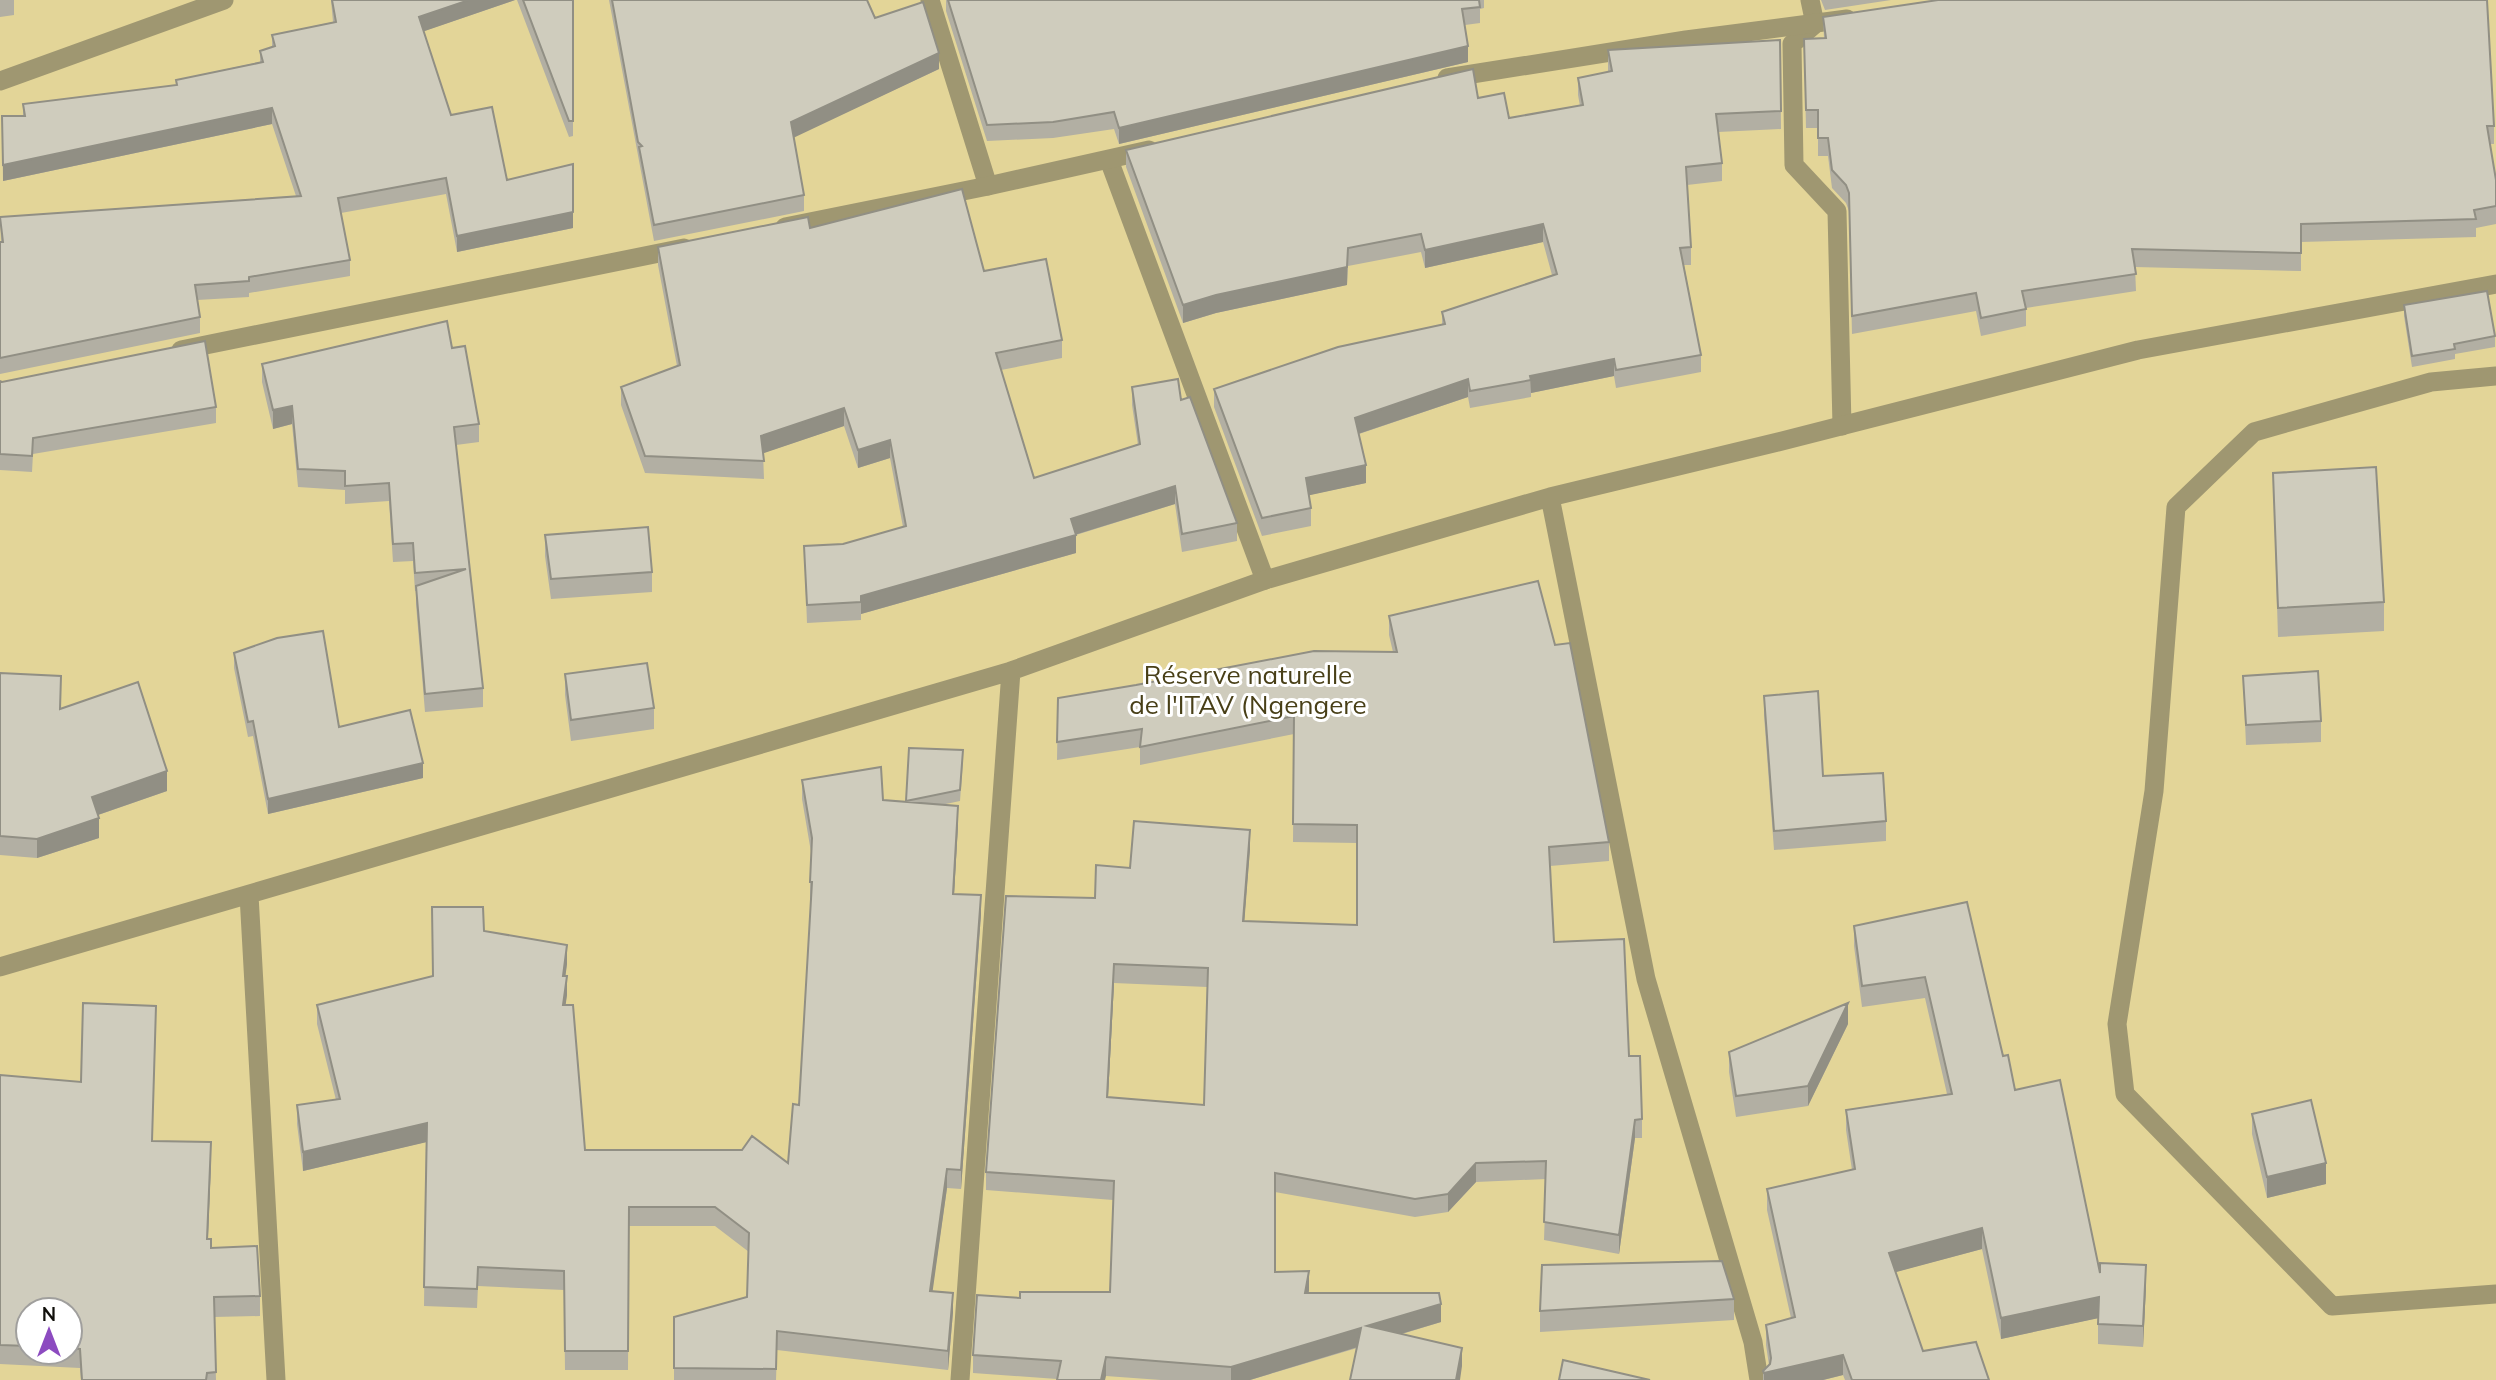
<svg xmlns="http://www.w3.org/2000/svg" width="2496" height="1380" font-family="Mulish,sans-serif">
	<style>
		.green { fill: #e3d598; fill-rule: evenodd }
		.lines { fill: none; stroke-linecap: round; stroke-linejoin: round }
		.service { stroke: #9f9771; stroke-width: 19 }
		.minor { stroke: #9f9771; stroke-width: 19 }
		.wall { fill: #b2afa3; fill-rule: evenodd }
		.shaded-wall { fill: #918f84 }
		.building { fill: #cfccbd; stroke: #918f84; stroke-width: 2; fill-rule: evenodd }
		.labels { text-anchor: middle; stroke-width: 6; stroke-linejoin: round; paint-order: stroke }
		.park-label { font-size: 26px; fill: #483f17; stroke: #fff }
	</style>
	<rect width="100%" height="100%" fill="#e9e6d7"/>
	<path class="green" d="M 0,0 L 2496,0 L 2496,1380 L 0,1380 ZM 28,1310 L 70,1310 L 70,1352 L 28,1352 Z"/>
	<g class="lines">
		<path class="service" d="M 930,0 L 988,186
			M 1810,0 L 1815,24 L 1792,44 L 1794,165 L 1837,211 L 1842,426
			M 1109,160 L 1265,580
			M 2496,376 L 2431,382 L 2254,432 L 2176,507 L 2154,791 L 2117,1024 L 2125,1094 L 2332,1306 L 2496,1294"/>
		<path class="minor" d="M 1447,78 L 1686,40 L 1847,19
			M 0,81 L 224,0
			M 785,227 L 988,186 L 1149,150
			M 181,350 L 684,248
			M 1550,497 L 1646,979 L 1753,1342 L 1759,1380
			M 249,895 L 276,1380
			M 0,967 L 1011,671 L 1265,580 L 1550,497 L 1778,442 L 2138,350 L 2496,284
			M 960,1380 L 1011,671"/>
	</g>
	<path class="wall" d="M 0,0 L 14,0 L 14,15 L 0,17 Z
		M 331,0 L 515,0 L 424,31 L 451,115 L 507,180 L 573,228 L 457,252 L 446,194 L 341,213 L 350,260 L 350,276 L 249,293 L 249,297 L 197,300 L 200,317 L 200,333 L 0,374 L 0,242 L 1,242 L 0,217 L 296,196 L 272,124 L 3,181 L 2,116 L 23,116 L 23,104 L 176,85 L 176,80 L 260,62 L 260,51 L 272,47 L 272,35 L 333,22 Z
		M 517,0 L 573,0 L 573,136 L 569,137 Z
		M 609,0 L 867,0 L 875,18 L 939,69 L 793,137 L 804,195 L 804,211 L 654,241 Z
		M 946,0 L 1484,0 L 1484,8 L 1480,9 L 1480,23 L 1465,25 L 1468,62 L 1119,144 L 1114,129 L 1053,138 L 987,141 L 946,11 Z
		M 1821,0 L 1891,0 L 1825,10 Z
		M 1823,17 L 2494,126 L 2494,144 L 2490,144 L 2496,180 L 2496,224 L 2476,228 L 2476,237 L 2301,242 L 2301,271 L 2135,267 L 2136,291 L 2026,308 L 2026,326 L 1981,336 L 1976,311 L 1852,334 L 1849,211 L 1846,203 L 1832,188 L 1828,156 L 1818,156 L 1818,128 L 1806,128 L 1804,39 L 1824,38 Z
		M 1780,40 L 1781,129 L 1718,132 L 1722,163 L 1722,181 L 1687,185 L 1691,247 L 1691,265 L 1684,265 L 1701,355 L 1701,372 L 1616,388 L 1614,376 L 1531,393 L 1531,397 L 1470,408 L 1468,397 L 1359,434 L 1366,483 L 1309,495 L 1311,508 L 1311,526 L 1262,536 L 1214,407 L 1214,389 L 1442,325 L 1442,312 L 1552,275 L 1543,242 L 1425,268 L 1421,252 L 1348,266 L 1347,285 L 1216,313 L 1183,323 L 1126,167 L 1126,150 L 1478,98 L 1509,118 L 1580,106 L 1578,95 L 1578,78 L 1608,72 L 1608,50 Z
		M 810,228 L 984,271 L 1062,340 L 1062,358 L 1001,370 L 1034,478 L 1138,445 L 1132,405 L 1132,387 L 1181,400 L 1237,523 L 1237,541 L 1182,552 L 1175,504 L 1076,535 L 1076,553 L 861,614 L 861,620 L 807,623 L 804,546 L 843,544 L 903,527 L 890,458 L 858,468 L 844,426 L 763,453 L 764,479 L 645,473 L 621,405 L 621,387 L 677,366 L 658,265 L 658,247 Z
		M 2404,305 L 2495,336 L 2495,347 L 2455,354 L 2455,359 L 2412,367 L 2404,316 Z
		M 452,348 L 479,424 L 479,442 L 456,445 L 483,688 L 483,707 L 425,712 L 416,604 L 416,591 L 415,591 L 413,561 L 393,562 L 389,501 L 345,504 L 345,490 L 298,487 L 292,424 L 273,429 L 262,382 L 262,364 Z
		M 0,381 L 216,407 L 216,423 L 33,454 L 32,472 L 0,470 Z
		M 2273,473 L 2384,602 L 2384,631 L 2278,637 Z
		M 545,535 L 652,572 L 652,592 L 551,599 L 545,556 Z
		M 1389,616 L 1609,842 L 1609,861 L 1550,866 L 1554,942 L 1629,1056 L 1642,1119 L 1642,1138 L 1635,1138 L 1619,1254 L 1544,1240 L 1546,1179 L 1476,1182 L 1448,1212 L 1415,1217 L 1275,1192 L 1275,1272 L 1309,1290 L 1309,1293 L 1441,1322 L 1402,1334 L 1462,1366 L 1357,1348 L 1250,1380 L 1161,1380 L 1106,1376 L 1057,1379 L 973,1373 L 973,1355 L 1020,1298 L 1110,1292 L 1113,1200 L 986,1190 L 986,1172 L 1095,898 L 1130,868 L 1250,849 L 1244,921 L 1357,925 L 1357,843 L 1293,842 L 1294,734 L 1140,765 L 1140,747 L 1057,760 L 1058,698 L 1393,652 L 1389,635 ZM 1114,983 L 1207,987 L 1204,1105 L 1108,1097 Z
		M 234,653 L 339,727 L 423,778 L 268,814 L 253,736 L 248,737 L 234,668 Z
		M 0,673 L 61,695 L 61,709 L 167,791 L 98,815 L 99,838 L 37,858 L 0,855 Z
		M 565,674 L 654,708 L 654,729 L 571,741 L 565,695 Z
		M 2243,676 L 2321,721 L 2321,742 L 2246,745 Z
		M 1764,696 L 1823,776 L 1886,821 L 1886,841 L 1774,850 L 1764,715 Z
		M 963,761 L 960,801 L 941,805 L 958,825 L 954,894 L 981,914 L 961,1189 L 947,1188 L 932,1291 L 953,1312 L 948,1370 L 777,1350 L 776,1380 L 674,1380 L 674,1317 L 747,1297 L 749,1252 L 715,1226 L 629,1226 L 628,1370 L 565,1370 L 564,1290 L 478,1286 L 477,1308 L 424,1306 L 426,1142 L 303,1171 L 297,1124 L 297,1105 L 336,1100 L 317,1024 L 317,1005 L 433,976 L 484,931 L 567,964 L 565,976 L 567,995 L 565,1005 L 585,1150 L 788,1163 L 799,1105 L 811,901 L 810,901 L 810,882 L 811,852 L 802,799 L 802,780 L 883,800 L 906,802 Z
		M 1967,902 L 2003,1056 L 2015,1090 L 2100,1273 L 2146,1286 L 2143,1347 L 2098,1344 L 2098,1318 L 2001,1339 L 1982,1249 L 1895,1272 L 1923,1351 L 1989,1380 L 1845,1380 L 1843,1375 L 1823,1380 L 1763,1380 L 1763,1371 L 1769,1365 L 1766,1345 L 1766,1325 L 1791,1318 L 1767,1210 L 1767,1189 L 1852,1170 L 1846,1130 L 1846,1110 L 1947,1094 L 1925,998 L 1862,1007 L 1854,946 L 1854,926 Z
		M 1848,1024 L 1808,1106 L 1736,1117 L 1729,1072 L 1729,1052 Z
		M 156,1025 L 152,1141 L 211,1162 L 208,1239 L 211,1248 L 260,1296 L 260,1316 L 214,1317 L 216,1380 L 81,1380 L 80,1368 L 0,1364 L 0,1075 L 81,1082 ZM 28,1310 L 70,1310 L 70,1352 L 28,1352 Z
		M 2252,1114 L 2326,1184 L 2267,1198 L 2252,1134 Z
		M 1734,1299 L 1734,1320 L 1540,1332 L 1540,1311 Z"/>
	<path class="shaded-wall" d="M 469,0 L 515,0 L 419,33 L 419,17 Z
		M 1468,46 L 1468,62 L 1119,144 L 1119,128 Z
		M 939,53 L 939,69 L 791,139 L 791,122 Z
		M 272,108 L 272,124 L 3,181 L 3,165 Z
		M 573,212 L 573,228 L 457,252 L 457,236 Z
		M 1543,224 L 1543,242 L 1425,268 L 1425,250 Z
		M 1348,248 L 1347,285 L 1216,313 L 1183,323 L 1183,305 Z
		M 1614,359 L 1614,376 L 1531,393 L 1530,376 Z
		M 1468,379 L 1468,397 L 1355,435 L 1355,418 Z
		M 292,406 L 292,424 L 273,429 L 273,410 Z
		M 844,408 L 844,426 L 761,454 L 761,436 Z
		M 890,440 L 890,458 L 858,468 L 858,450 Z
		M 1366,465 L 1366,483 L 1306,496 L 1306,478 Z
		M 1175,486 L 1175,504 L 1071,536 L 1071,519 Z
		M 1076,535 L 1076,553 L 861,614 L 861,596 Z
		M 423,763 L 423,778 L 268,814 L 268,799 Z
		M 167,771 L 167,791 L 92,817 L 92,797 Z
		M 958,806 L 958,825 L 953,913 L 953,894 Z
		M 99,818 L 99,838 L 37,858 L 37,839 Z
		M 1250,830 L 1250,849 L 1243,939 L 1243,921 Z
		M 981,895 L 981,914 L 961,1189 L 961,1170 Z
		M 567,945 L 567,964 L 563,995 L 563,976 Z
		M 1114,964 L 1114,983 L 1107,1116 L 1107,1097 Z
		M 567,976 L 567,995 L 563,1024 L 563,1005 Z
		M 1848,1003 L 1848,1024 L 1808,1106 L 1808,1086 Z
		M 1635,1120 L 1635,1138 L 1619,1254 L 1619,1235 Z
		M 427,1123 L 427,1142 L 303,1171 L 303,1152 Z
		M 211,1142 L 211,1162 L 207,1259 L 207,1239 Z
		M 1476,1163 L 1476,1182 L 1448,1212 L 1448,1194 Z
		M 2326,1163 L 2326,1184 L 2267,1198 L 2267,1177 Z
		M 947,1169 L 947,1188 L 930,1310 L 930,1291 Z
		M 1982,1228 L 1982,1249 L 1889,1274 L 1889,1253 Z
		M 2146,1265 L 2146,1286 L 2143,1347 L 2143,1326 Z
		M 1309,1271 L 1309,1290 L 1305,1311 L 1305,1293 Z
		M 953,1293 L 953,1312 L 948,1370 L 948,1351 Z
		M 2099,1297 L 2099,1318 L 2001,1339 L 2001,1318 Z
		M 1441,1304 L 1441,1322 L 1367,1344 L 1367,1326 Z
		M 1361,1328 L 1361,1346 L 1250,1380 L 1231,1380 L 1231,1367 Z
		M 1462,1348 L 1462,1366 L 1460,1380 L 1456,1380 Z
		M 1843,1355 L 1843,1375 L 1823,1380 L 1764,1380 L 1764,1373 Z
		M 1106,1357 L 1106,1376 L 1105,1380 L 1101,1380 Z"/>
	<path class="building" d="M 332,0 L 469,0 L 419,17 L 451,115 L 492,107 L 507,180 L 573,164 L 573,212 L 457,236 L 446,178 L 338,198 L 350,260 L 249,277 L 249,281 L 195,285 L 200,317 L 0,358 L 0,242 L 3,242 L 0,217 L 301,196 L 272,108 L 3,165 L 2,116 L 25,116 L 23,104 L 177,85 L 176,80 L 263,62 L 260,51 L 275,46 L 272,35 L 336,22 Z
		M 523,0 L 573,0 L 573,121 L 569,121 Z
		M 612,0 L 867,0 L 875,18 L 923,2 L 939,53 L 791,122 L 804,195 L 654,225 L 639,147 L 642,146 L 638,142 Z
		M 948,0 L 1479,0 L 1480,7 L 1462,9 L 1468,46 L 1119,128 L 1114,112 L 1053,122 L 987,125 Z
		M 1938,0 L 2487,0 L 2494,126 L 2487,126 L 2496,180 L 2496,206 L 2474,210 L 2476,219 L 2301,224 L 2301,253 L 2132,249 L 2136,274 L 2022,291 L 2026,309 L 1981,318 L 1976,293 L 1852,316 L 1849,193 L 1846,185 L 1832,170 L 1828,138 L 1818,138 L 1818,110 L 1806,110 L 1804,39 L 1826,38 L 1823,17 Z
		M 1780,40 L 1781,111 L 1716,114 L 1722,163 L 1686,167 L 1691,247 L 1680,248 L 1701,355 L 1616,370 L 1614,359 L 1530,376 L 1531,380 L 1470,391 L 1468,379 L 1355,418 L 1366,465 L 1306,478 L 1311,508 L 1262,518 L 1214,389 L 1338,347 L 1445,324 L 1442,312 L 1557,274 L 1543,224 L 1425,250 L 1421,234 L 1348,248 L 1347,267 L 1216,295 L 1183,305 L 1126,150 L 1473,69 L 1478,98 L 1504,93 L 1509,118 L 1583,105 L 1578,78 L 1612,71 L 1608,50 Z
		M 962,189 L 984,271 L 1046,259 L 1062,340 L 996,353 L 1034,478 L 1140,444 L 1132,387 L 1178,379 L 1181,400 L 1190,397 L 1237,523 L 1182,534 L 1175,486 L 1071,519 L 1076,535 L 861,596 L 861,602 L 807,605 L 804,546 L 843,544 L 906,526 L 890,440 L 858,450 L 844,408 L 761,436 L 764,461 L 645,456 L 621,387 L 680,365 L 658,247 L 808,217 L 810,228 Z
		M 2487,291 L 2495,336 L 2454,344 L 2455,349 L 2412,356 L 2404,305 Z
		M 447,321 L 452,348 L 465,346 L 479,424 L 454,427 L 483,688 L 425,694 L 416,586 L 466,569 L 415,573 L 413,543 L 393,544 L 389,483 L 345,486 L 345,471 L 298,469 L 292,406 L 273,410 L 262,364 Z
		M 205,341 L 216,407 L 33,438 L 32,456 L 0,454 L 0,381 L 2,382 Z
		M 2376,467 L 2384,602 L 2278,608 L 2273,473 Z
		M 648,527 L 652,572 L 551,579 L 545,535 Z
		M 1538,581 L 1555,645 L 1570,643 L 1609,842 L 1549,847 L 1554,942 L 1624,939 L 1629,1056 L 1640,1056 L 1642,1119 L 1635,1120 L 1619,1235 L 1544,1222 L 1546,1161 L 1476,1163 L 1448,1194 L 1415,1199 L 1275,1173 L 1275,1272 L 1309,1271 L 1305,1293 L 1439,1293 L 1441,1304 L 1367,1326 L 1462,1348 L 1456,1380 L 1350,1380 L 1361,1328 L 1231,1367 L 1106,1357 L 1101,1380 L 1057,1380 L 1061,1361 L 973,1355 L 977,1295 L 1020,1298 L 1020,1292 L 1110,1292 L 1114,1181 L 986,1172 L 1006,896 L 1095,898 L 1096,865 L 1130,868 L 1134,821 L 1250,830 L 1243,921 L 1357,925 L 1357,825 L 1293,824 L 1294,716 L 1140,747 L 1142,729 L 1057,742 L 1058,698 L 1136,685 L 1314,651 L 1397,652 L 1389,616 ZM 1114,964 L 1208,968 L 1204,1105 L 1107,1097 Z
		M 323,631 L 339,727 L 410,710 L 423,763 L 268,799 L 253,721 L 248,722 L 234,653 L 277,638 Z
		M 647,663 L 654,708 L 571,720 L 565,674 Z
		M 2318,671 L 2321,721 L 2246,725 L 2243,676 Z
		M 0,673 L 61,676 L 60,709 L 138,682 L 167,771 L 92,797 L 99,818 L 37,839 L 0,836 Z
		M 1818,691 L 1823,776 L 1883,773 L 1886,821 L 1774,831 L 1764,696 Z
		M 909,748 L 963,750 L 960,790 L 906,801 Z
		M 881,767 L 883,800 L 958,806 L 953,894 L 981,895 L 961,1170 L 947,1169 L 930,1291 L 953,1293 L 948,1351 L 777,1331 L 776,1369 L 674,1368 L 674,1317 L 747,1297 L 749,1233 L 715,1207 L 629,1207 L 628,1351 L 565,1351 L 564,1271 L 478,1267 L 477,1289 L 424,1287 L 427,1123 L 303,1152 L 297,1105 L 340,1099 L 317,1005 L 433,976 L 432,907 L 483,907 L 484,931 L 567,945 L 563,976 L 567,976 L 563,1005 L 573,1005 L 585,1150 L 742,1150 L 752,1136 L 788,1163 L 793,1104 L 799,1105 L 812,882 L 810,882 L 812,838 L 802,780 Z
		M 1967,902 L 2003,1056 L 2008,1055 L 2015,1090 L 2060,1080 L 2100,1273 L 2100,1263 L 2146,1265 L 2143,1326 L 2098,1324 L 2099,1297 L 2001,1318 L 1982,1228 L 1889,1253 L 1923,1351 L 1976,1342 L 1989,1380 L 1852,1380 L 1843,1355 L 1764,1373 L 1763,1371 L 1770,1364 L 1771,1358 L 1766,1325 L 1795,1317 L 1767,1189 L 1855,1169 L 1846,1110 L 1952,1094 L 1925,977 L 1862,986 L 1854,926 Z
		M 83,1003 L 156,1006 L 152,1141 L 211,1142 L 207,1239 L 211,1239 L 211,1248 L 257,1246 L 260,1296 L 214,1297 L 216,1372 L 207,1373 L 206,1380 L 82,1380 L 80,1349 L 70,1348 L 70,1310 L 28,1310 L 28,1346 L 0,1345 L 0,1075 L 81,1082 Z
		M 1848,1003 L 1808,1086 L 1736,1096 L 1729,1052 Z
		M 2311,1100 L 2326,1163 L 2267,1177 L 2252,1114 Z
		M 1722,1261 L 1734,1299 L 1540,1311 L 1542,1265 Z
		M 1563,1360 L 1650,1380 L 1559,1380 Z"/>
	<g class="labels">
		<g class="park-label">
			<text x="1248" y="684">Réserve naturelle<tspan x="1248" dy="30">de l'ITAV (Ngengere</tspan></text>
		</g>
	</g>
	<g transform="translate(49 1331)"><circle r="33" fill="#ffffff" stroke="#a09f9d" stroke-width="2"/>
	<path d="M0-5L12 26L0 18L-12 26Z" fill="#8c4bc0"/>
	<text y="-10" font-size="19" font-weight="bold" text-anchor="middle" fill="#11100b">N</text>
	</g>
</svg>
